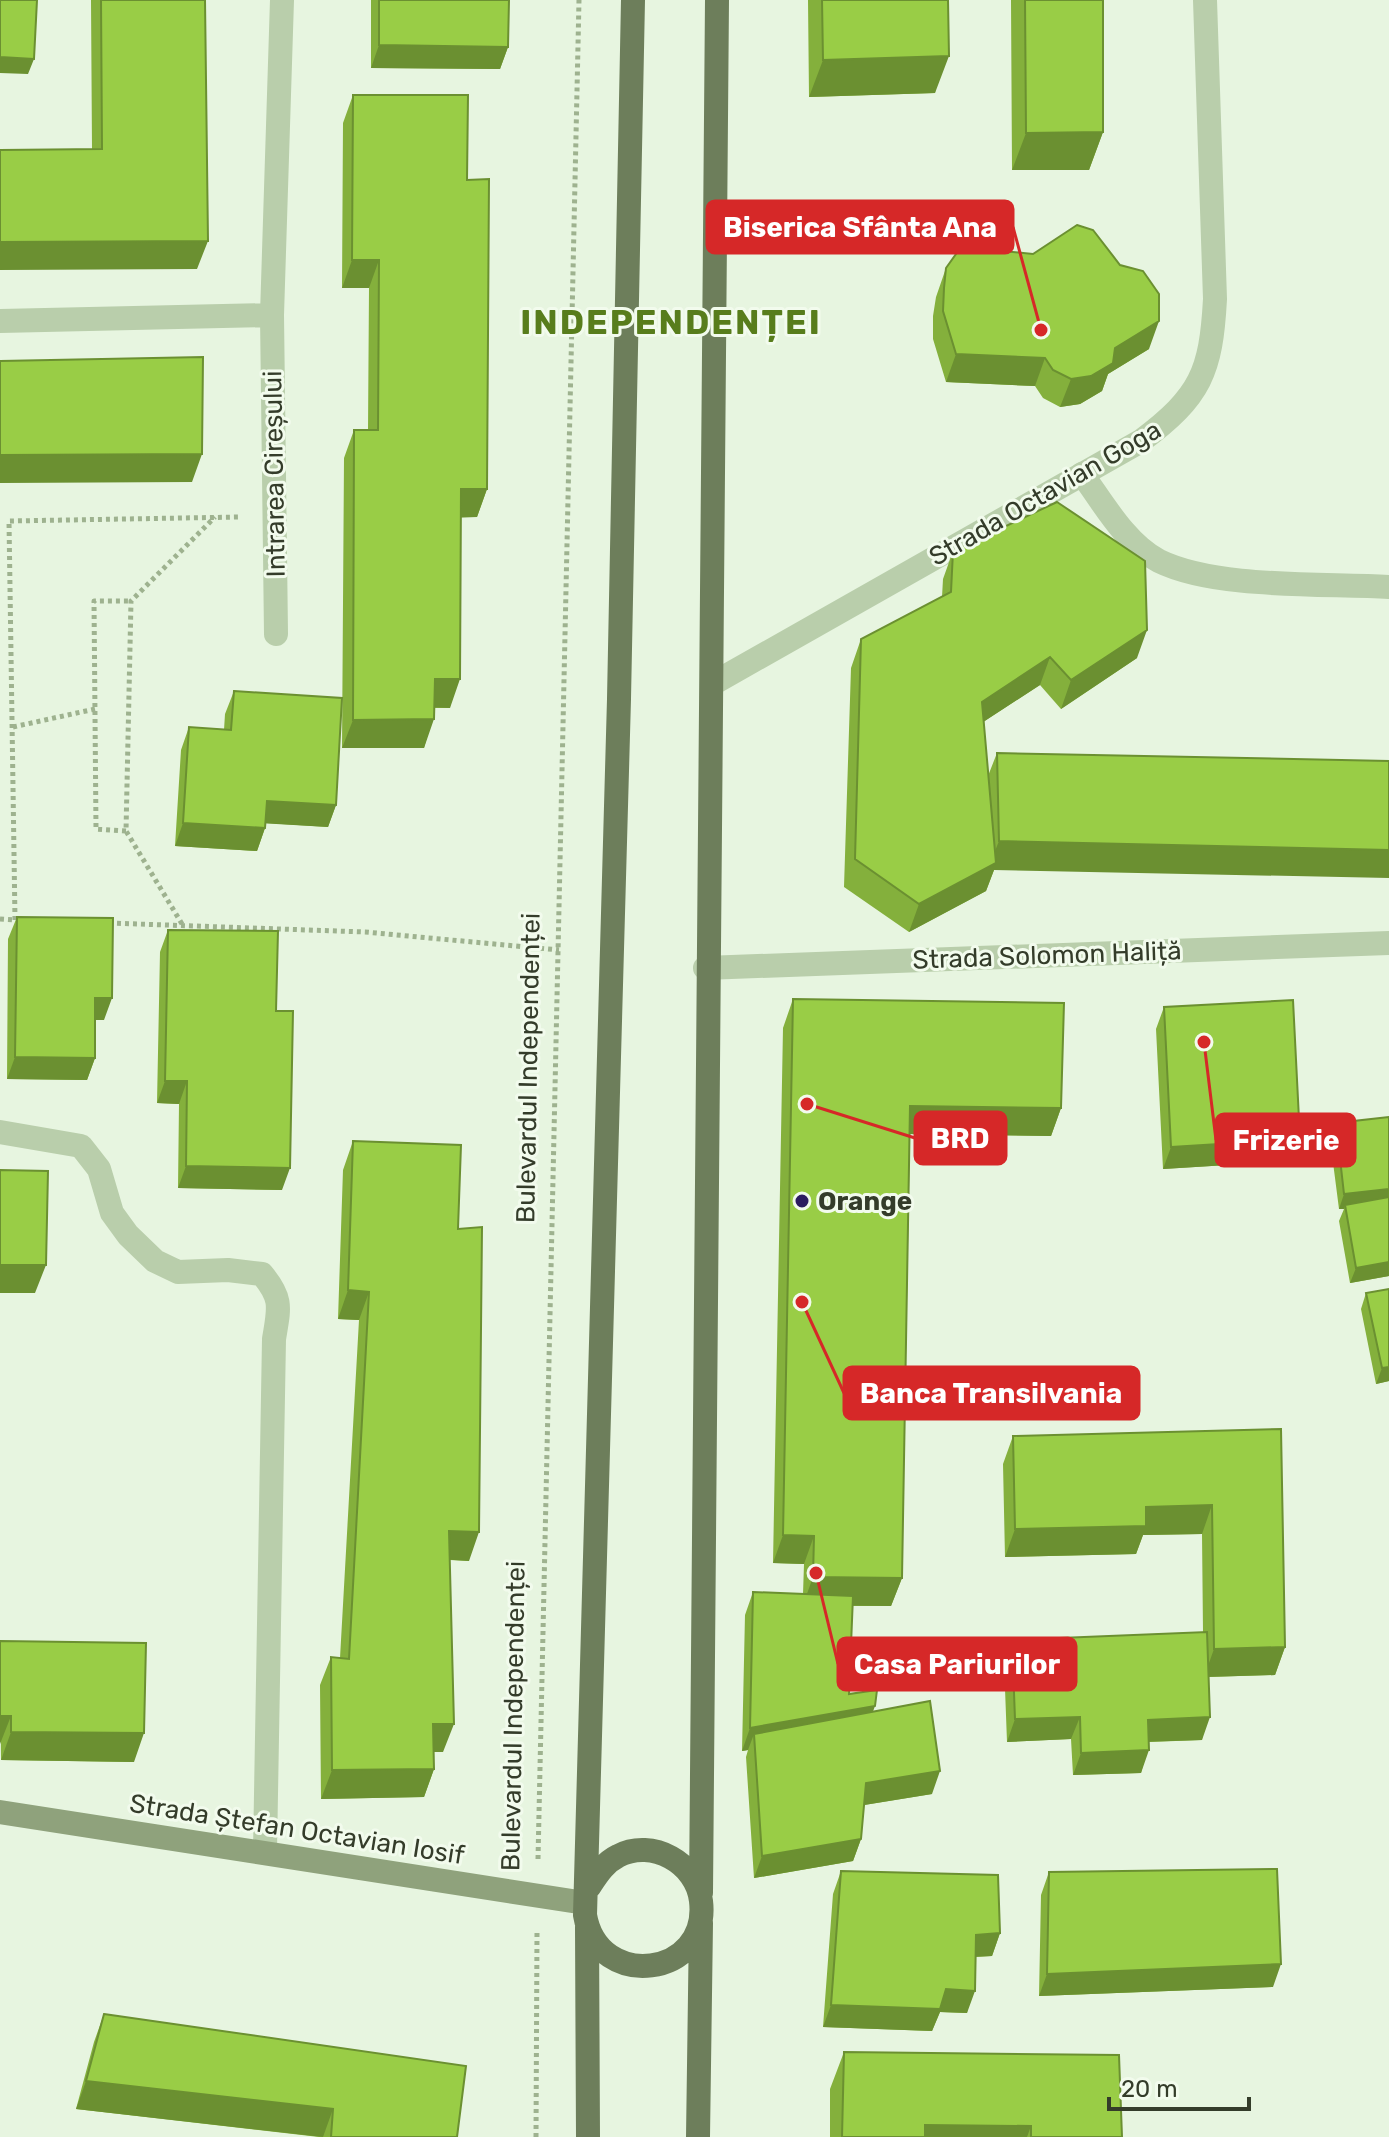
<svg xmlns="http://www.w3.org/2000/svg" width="1389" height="2137" font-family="Rubik,sans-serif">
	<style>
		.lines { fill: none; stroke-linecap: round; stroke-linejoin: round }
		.path { stroke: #9eb28f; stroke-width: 5; stroke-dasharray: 4 4; stroke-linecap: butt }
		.lane { stroke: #b9ceab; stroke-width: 24 }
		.street { stroke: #b9ceab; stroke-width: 24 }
		.secondary { stroke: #8fa27c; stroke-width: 24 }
		.primary { stroke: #6d7e5b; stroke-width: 24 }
		.wall { fill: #84b03c }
		.shaded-wall { fill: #6b9031 }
		.building { fill: #99cd46; stroke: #6b9031; stroke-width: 2 }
		.poi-dot { fill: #2b1c60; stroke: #f2fbed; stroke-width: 3 }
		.labels { text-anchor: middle; stroke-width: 6; stroke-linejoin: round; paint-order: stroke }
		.street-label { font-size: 26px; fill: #343c2a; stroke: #f2fbed }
		.poi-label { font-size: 26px; font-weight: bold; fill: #343c2a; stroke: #f2fbed; text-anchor: start }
		.district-label { font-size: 34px; font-weight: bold; letter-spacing: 2px; fill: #587d1c; stroke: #f2fbed }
		.leader { fill: none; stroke: #d62828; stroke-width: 3 }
		.callout-dot { fill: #d62828; stroke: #f2fbed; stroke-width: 3 }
		.callout { fill: #d62828; stroke: #d62828; stroke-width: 3 }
		.callout-label { font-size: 28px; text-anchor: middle; font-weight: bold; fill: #fff }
	</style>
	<rect width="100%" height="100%" fill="#e7f5e0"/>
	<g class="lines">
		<path class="path" d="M 13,727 L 95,709
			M 126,831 L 96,829 L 94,601 L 130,601
			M 0,919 L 15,920
			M 15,920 L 9,521 L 240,517
			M 109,923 L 365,932 L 559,950
			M 182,924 L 126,831 L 131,601 L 215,517
			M 538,1859 L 579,0
			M 536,2137 L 537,1933"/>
		<path class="lane" d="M 1082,474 C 1103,503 1126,544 1159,561 C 1216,589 1323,583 1389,587"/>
		<path class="street" d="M 0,321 L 272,315
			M 276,634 L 272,315 L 282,0
			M 712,684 L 1141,441 C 1201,396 1211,372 1215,299 L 1205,0
			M 705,968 L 1389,943
			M 0,1132 L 81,1146 L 99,1169 L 112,1213 L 128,1235 L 155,1261 L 178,1272 L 228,1270 L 262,1274 C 283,1299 279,1308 274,1339 L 265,1851"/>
		<path class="secondary" d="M 0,1812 L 585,1903"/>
		<path class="primary" d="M 589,1887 C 597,1875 604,1863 618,1856 C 652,1838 697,1863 701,1901 C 710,1977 598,1992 585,1915 L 619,699 L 633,0
			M 701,1893 C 704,1262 709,631 717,0
			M 587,1928 L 588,2137
			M 698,2137 L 701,1923"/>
	</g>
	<path class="wall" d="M 91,0 L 205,0 L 197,269 L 92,149 Z
		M 371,0 L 509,0 L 508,47 L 500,69 L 371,68 Z
		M 808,0 L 948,0 L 935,93 L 809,97 Z
		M 969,0 L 1103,0 L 1103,132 L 1089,170 L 1012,170 L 1011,0 Z
		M 353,95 L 467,180 L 487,489 L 477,517 L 461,517 L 450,708 L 435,708 L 424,748 L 342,748 L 344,458 L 354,430 L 368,430 L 369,288 L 342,288 L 343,123 Z
		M 946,268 L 1149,349 L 1108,374 L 1102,391 L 1080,404 L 1060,407 L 1043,398 L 1035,386 L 946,382 L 933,339 L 933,316 L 936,297 Z
		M 953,551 L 1137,658 L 1061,709 L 1040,685 L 983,722 L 988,776 L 997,753 L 1389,761 L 994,870 L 986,891 L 909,932 L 844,887 L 851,668 L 861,639 L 942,597 L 943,579 Z
		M 234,691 L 336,805 L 328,827 L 266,823 L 265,828 L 257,851 L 175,846 L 181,750 L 189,727 L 224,730 L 225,714 Z
		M 17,917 L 104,1020 L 95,1020 L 95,1058 L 87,1080 L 7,1079 L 8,939 Z
		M 168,930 L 276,1011 L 282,1190 L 178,1188 L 179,1104 L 157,1103 L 160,952 Z
		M 793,999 L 1061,1108 L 1051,1136 L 910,1134 L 902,1578 L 891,1606 L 852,1606 L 849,1694 L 873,1712 L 932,1794 L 864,1805 L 861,1839 L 853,1861 L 754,1878 L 746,1757 L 748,1750 L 742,1751 L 745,1615 L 753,1592 L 803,1594 L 804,1564 L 773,1563 L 783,1028 Z
		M 1164,1007 L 1300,1139 L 1292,1161 L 1163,1169 L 1156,1029 Z
		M 1389,1117 L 1389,1276 L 1350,1283 L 1339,1221 L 1344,1209 L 1339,1209 L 1330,1139 L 1336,1123 Z
		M 353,1141 L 458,1229 L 469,1561 L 450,1560 L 443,1752 L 434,1752 L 434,1769 L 424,1797 L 321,1799 L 320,1685 L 331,1657 L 340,1658 L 359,1320 L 338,1319 L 343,1170 Z
		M 1366,1293 L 1389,1381 L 1376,1384 L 1361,1309 Z
		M 1281,1429 L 1285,1647 L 1275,1675 L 1208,1677 L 1202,1740 L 1149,1742 L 1141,1773 L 1073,1775 L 1071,1739 L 1007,1742 L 1004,1662 L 1012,1640 L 1203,1632 L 1202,1534 L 1143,1535 L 1136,1554 L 1005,1557 L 1003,1464 L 1013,1436 Z
		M 0,1641 L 134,1762 L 1,1760 Z
		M 841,1871 L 1000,1933 L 992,1956 L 976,1957 L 967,2013 L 940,2012 L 932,2031 L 823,2027 L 833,1894 Z
		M 1049,1872 L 1273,1987 L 1039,1996 L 1041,1895 Z
		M 104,2014 L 457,2137 L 319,2137 L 76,2109 L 94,2042 Z
		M 844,2052 L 1122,2137 L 830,2137 L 830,2089 Z"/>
	<path class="shaded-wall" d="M 379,45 L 508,47 L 500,69 L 371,68 Z
		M 949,56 L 935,93 L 809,97 L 823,60 Z
		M 0,57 L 34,59 L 28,74 L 0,73 Z
		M 1103,132 L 1089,170 L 1012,170 L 1026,133 Z
		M 208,241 L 197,269 L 0,270 L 0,242 Z
		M 352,260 L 379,260 L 369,288 L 342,288 Z
		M 1159,321 L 1149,349 L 1108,374 L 1102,391 L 1080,404 L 1060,407 L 1071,379 L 1115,348 Z
		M 956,354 L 1045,358 L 1035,386 L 946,382 Z
		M 202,454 L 192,482 L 0,483 L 0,455 Z
		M 461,489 L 487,489 L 477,517 L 450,518 Z
		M 1147,630 L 1137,658 L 1061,709 L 1071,680 Z
		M 1050,657 L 1040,685 L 971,730 L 982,702 Z
		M 435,679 L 460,679 L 450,708 L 425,707 Z
		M 434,719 L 424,748 L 342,748 L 353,720 Z
		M 267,801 L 336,805 L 328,827 L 259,823 Z
		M 183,823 L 265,828 L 257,851 L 175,846 Z
		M 999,841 L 1389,850 L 1389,878 L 994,870 L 986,891 L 909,932 L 919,904 L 989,866 Z
		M 95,998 L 112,998 L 104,1020 L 87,1020 Z
		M 15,1057 L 95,1058 L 87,1080 L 7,1079 Z
		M 165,1081 L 187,1081 L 179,1104 L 157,1103 Z
		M 910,1106 L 1061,1108 L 1051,1136 L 900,1134 Z
		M 1300,1139 L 1292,1161 L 1163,1169 L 1171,1147 Z
		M 186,1166 L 290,1168 L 282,1190 L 178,1188 Z
		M 1389,1189 L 1389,1204 L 1345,1205 L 1344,1209 L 1339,1209 L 1344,1194 Z
		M 1389,1262 L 1389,1276 L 1350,1283 L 1356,1268 Z
		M 0,1265 L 46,1265 L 35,1293 L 0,1293 Z
		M 348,1290 L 369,1292 L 359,1320 L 338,1319 Z
		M 1389,1367 L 1389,1381 L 1376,1384 L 1382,1368 Z
		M 1212,1505 L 1202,1534 L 1143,1535 L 1136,1554 L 1005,1557 L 1015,1529 L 1146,1507 Z
		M 449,1531 L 479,1532 L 469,1561 L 439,1559 Z
		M 783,1535 L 814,1536 L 804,1564 L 773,1563 Z
		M 813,1577 L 902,1578 L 891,1606 L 803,1605 Z
		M 1285,1647 L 1275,1675 L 1204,1677 L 1214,1649 Z
		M 875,1706 L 867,1728 L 754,1734 L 748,1750 L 742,1751 L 750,1728 Z
		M 0,1716 L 11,1716 L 0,1744 Z
		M 1080,1717 L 1071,1739 L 1007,1742 L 1015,1719 Z
		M 1210,1717 L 1202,1740 L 1139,1742 L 1148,1720 Z
		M 433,1724 L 454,1724 L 443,1752 L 423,1752 Z
		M 11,1732 L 144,1733 L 134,1762 L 1,1760 Z
		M 1149,1750 L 1141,1773 L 1073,1775 L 1081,1753 Z
		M 434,1769 L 424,1797 L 321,1799 L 332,1770 Z
		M 940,1771 L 932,1794 L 858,1806 L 866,1783 Z
		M 861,1839 L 853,1861 L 754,1878 L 762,1856 Z
		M 1000,1933 L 992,1956 L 968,1957 L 976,1935 Z
		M 1281,1964 L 1273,1987 L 1039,1996 L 1047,1974 Z
		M 946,1989 L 975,1991 L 967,2013 L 940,2012 L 932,2031 L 823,2027 L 831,2005 Z
		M 86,2081 L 333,2109 L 323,2137 L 76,2109 Z
		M 925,2125 L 1031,2126 L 1027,2137 L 921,2137 Z"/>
	<path class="building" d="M 0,0 L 37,0 L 34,59 L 0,57 Z
		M 101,0 L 205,0 L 208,241 L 0,242 L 0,150 L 102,149 Z
		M 379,0 L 509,0 L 508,47 L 379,45 Z
		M 822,0 L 948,0 L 949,56 L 823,60 Z
		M 1025,0 L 1103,0 L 1103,132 L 1026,133 Z
		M 353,95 L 468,95 L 467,180 L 489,179 L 487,489 L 461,489 L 460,679 L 435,679 L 434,719 L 353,720 L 354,430 L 378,430 L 379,260 L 352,260 Z
		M 1077,225 L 1093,230 L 1120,265 L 1143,271 L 1159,294 L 1159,321 L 1115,348 L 1113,363 L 1091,376 L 1071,379 L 1053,370 L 1045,358 L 956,354 L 943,311 L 944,288 L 946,268 L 961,247 L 1033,254 Z
		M 203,357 L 202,454 L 0,455 L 0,361 Z
		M 1057,502 L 1145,561 L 1147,630 L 1071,680 L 1050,657 L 982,702 L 996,863 L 919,904 L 855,859 L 861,639 L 951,592 L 953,551 Z
		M 234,691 L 342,698 L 336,805 L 267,801 L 265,828 L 183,823 L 189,727 L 231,730 Z
		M 997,753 L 1389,761 L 1389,850 L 999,841 Z
		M 17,917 L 113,918 L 112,998 L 95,998 L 95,1058 L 15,1057 Z
		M 168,930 L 278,931 L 276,1011 L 293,1011 L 290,1168 L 186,1166 L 187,1081 L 165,1081 Z
		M 793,999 L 1064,1003 L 1061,1108 L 910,1106 L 902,1578 L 813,1577 L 814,1536 L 783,1535 Z
		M 1293,1000 L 1300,1139 L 1171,1147 L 1164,1007 Z
		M 1389,1117 L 1389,1189 L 1344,1194 L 1336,1123 Z
		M 353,1141 L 461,1145 L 458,1229 L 482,1227 L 479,1532 L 449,1531 L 454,1724 L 433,1724 L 434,1769 L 332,1770 L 331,1657 L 349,1659 L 369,1292 L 348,1290 Z
		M 0,1170 L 48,1171 L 46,1265 L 0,1265 Z
		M 1389,1197 L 1389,1262 L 1356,1268 L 1345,1205 Z
		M 1389,1289 L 1389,1367 L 1382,1368 L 1366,1293 Z
		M 1281,1429 L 1285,1647 L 1214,1649 L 1212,1505 L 1146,1507 L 1146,1526 L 1015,1529 L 1013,1436 Z
		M 753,1592 L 853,1596 L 849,1694 L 877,1690 L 875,1706 L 750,1728 Z
		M 1207,1632 L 1210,1717 L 1148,1720 L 1149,1750 L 1081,1753 L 1080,1717 L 1015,1719 L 1012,1640 Z
		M 0,1641 L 146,1643 L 144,1733 L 11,1732 L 11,1716 L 0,1716 Z
		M 930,1701 L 940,1771 L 866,1783 L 861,1839 L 762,1856 L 754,1734 Z
		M 1277,1869 L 1281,1964 L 1047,1974 L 1049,1872 Z
		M 841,1871 L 998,1875 L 1000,1933 L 976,1935 L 975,1991 L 946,1989 L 940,2009 L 831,2005 Z
		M 104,2014 L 466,2066 L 457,2137 L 331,2137 L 333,2109 L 86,2081 Z
		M 844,2052 L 1119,2055 L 1122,2137 L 1031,2137 L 1031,2126 L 925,2125 L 925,2137 L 842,2137 Z"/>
	<circle class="poi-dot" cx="802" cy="1201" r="8"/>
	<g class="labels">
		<g class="street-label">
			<text transform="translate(274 474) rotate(-91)" y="9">Intrarea Cireșului</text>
			<text transform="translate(1045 493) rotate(-30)" y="9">Strada Octavian Goga</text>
			<text transform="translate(1047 955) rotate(-2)" y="9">Strada Solomon Haliță</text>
			<text transform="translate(528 1068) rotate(-89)" y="9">Bulevardul Independenței</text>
			<text transform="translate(513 1716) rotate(-89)" y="9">Bulevardul Independenței</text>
			<text transform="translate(297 1829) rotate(9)" y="9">Strada Ștefan Octavian Iosif</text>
		</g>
		<g class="poi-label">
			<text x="818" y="1210">Orange</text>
		</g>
		<g class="district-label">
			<text x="671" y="334">INDEPENDENȚEI</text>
		</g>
	</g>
	<path class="leader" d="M1041 330L1013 227M807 1104L915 1138M1204 1042L1216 1140M802 1302L844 1393M816 1573L838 1664"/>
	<g class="callout-dot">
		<circle cx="1041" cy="330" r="8"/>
		<circle cx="807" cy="1104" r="8"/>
		<circle cx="1204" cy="1042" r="8"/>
		<circle cx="802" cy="1302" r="8"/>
		<circle cx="816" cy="1573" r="8"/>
	</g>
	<g class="callout">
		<rect x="707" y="201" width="306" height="52" rx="8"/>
		<rect x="915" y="1112" width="91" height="52" rx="8"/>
		<rect x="1216" y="1114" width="139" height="52" rx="8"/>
		<rect x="844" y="1367" width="295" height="52" rx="8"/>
		<rect x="838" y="1638" width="238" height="52" rx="8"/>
	</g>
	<g class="callout-label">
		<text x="860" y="237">Biserica Sfânta Ana</text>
		<text x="960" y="1148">BRD</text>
		<text x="1286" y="1150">Frizerie</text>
		<text x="991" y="1403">Banca Transilvania</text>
		<text x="957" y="1674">Casa Pariurilor</text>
	</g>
	<path d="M1109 2097v12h140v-12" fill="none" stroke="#343c2a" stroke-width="4"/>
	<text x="1121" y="2097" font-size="24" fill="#343c2a" stroke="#f2fbed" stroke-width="6" paint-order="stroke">20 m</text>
</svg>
